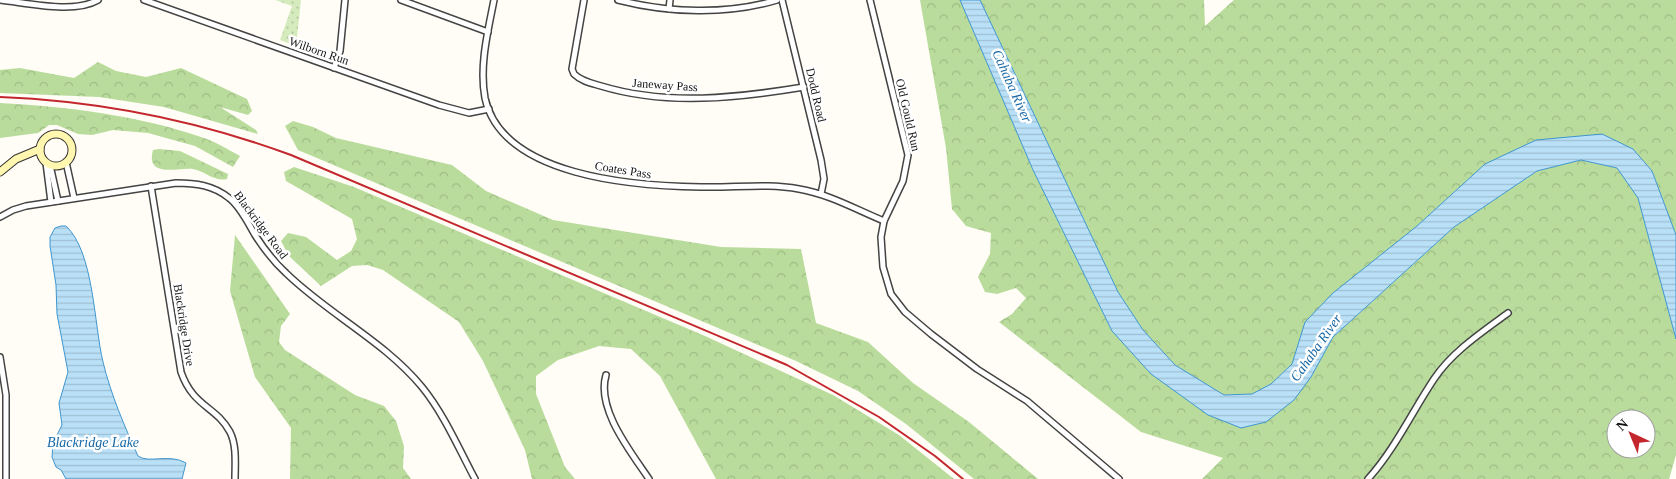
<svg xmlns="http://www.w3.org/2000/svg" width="1676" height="479" viewBox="0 0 1676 479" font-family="'Times New Roman',serif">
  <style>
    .forest { fill: url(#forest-crowns); fill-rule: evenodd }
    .park { fill: url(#park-dots) }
    .water { fill: url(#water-rules); stroke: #3f96cf }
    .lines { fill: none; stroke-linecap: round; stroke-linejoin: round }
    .street-casing { stroke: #444; stroke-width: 8 }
    .secondary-casing { stroke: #333; stroke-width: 9 }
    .street { stroke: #fff; stroke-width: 5 }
    .secondary { stroke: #fff6b0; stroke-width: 7 }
    .rail { stroke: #c4262e; stroke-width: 2 }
    .labels { text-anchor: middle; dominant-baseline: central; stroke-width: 5; stroke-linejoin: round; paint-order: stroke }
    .street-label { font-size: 12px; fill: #111; stroke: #fff }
    .water-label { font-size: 14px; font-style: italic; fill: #1768a6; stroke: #fff }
  </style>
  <defs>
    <pattern id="forest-crowns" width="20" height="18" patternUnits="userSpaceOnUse" patternTransform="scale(1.25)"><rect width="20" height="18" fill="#b9dc9c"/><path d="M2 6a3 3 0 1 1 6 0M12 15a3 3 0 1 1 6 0" fill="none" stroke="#9ebc85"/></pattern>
    <pattern id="park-dots" width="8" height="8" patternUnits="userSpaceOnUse" patternTransform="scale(1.25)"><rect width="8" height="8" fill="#d5ebbd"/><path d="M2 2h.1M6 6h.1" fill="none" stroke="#b6c8a1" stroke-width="1.8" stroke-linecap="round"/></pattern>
    <pattern id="water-rules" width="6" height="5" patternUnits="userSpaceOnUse" patternTransform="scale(1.25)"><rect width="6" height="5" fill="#b9e0f7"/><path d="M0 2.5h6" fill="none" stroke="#9ebfd3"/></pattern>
  </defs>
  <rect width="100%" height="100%" fill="#fffdf5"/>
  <!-- forest -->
  <g class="forest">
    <path d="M 920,0 L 960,0 L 1033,170 L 1112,331 L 1208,415 L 1294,400 L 1311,377 L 1333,337 L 1454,227 L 1537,171 L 1581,160 L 1617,168 L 1638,198 L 1676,339 L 1676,455 L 1669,479 L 1202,479 L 1223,458 L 1141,432 L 999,322 L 1012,314 L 1026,298 L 1016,288 L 997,294 L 985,292 L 978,277 L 990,254 L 991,233 L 966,226 L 952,209 L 946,148 ZM 1616,419 L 1646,419 L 1646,449 L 1616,449 Z"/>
    <polygon points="980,0 1204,0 1205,26 1234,0 1676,0 1676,235 1652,171 1633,149 1485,164 1417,226 1306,322 1292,364 1271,384 1252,394 1224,395 1175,365 1143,330 1118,292"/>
    <polygon points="98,62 116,71 146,77 181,68 247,99 252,111 248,115 220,107 256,130 258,134 164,107 99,97 0,93 0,70 20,68 74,78"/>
    <path d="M 0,103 C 64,106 141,116 201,137 C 215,141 227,149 240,156 L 233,167 L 195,146 L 148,133 L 113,130 L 92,135 L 78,134 L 57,125 L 49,125 L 38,133 L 0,138 Z"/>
    <polygon points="293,121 313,127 336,138 452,165 486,191 553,220 721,247 801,249 816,323 868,342 913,383 969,422 1038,479 974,479 906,424 858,391 796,361 298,150 285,126"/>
    <path d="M 159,149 L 180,151 L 228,174 L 227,179 C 214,182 205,171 193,169 C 180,167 145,179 153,150 Z"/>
    <polygon points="294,167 354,187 705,336 833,395 899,435 954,479 716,479 660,376 631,349 599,346 558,360 536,376 536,394 565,467 575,479 532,479 525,450 483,361 459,322 383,270 367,265 352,266 321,286 289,256 281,241 288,233 306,237 337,260 351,251 357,239 352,219 286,181 284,172"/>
    <polygon points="235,235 290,314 281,326 279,342 285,350 355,395 384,406 396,421 404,446 403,468 411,479 290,479 291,428 255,377 230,291"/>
  </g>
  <!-- park -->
  <polygon class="park" points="275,0 301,0 296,46 280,40 292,6"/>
  <!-- water -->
  <g class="water">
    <polygon points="960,0 980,0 1118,292 1143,330 1175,365 1224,395 1252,394 1271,384 1292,364 1305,322 1333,293 1417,226 1485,164 1536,140 1602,134 1633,149 1652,171 1676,235 1676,339 1638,198 1617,168 1581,160 1537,171 1454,227 1333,337 1311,377 1294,400 1266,422 1241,428 1208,415 1151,374 1112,331 1033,170"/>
    <path d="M 61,226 L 66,226 C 94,252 94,325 103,362 C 111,395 124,425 138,456 C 149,464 169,453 186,463 L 182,479 L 66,479 L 61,470 L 56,467 L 52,457 L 53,443 L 62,425 L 59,403 L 68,372 L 57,314 L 56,285 L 50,246 L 50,237 L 55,228 Z"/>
  </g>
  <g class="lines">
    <!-- street casing -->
    <g class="street-casing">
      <g id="street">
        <path d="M 0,0 C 28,3 74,14 98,0"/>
        <polyline points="144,0 439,105 469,113 489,109"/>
        <polyline points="401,0 488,32"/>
        <path d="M 494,0 C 488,31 479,66 485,98 C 502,177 635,186 701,187 C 734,188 767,183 799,189 C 829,194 857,210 884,221"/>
        <path d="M 584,0 L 572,69 L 574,74 C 581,81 591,83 601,86 C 667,106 737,98 804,87"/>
        <path d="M 618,0 C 669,13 727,15 777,0"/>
        <polyline points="782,0 821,160 824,179 821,194"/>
        <polyline points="870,0 908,155 903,181 884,221 881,237 883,267 891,294 905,312 931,334 977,369 1027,401 1119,479"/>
        <polyline points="669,9 670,0"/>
        <polyline points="334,68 340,51 345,0"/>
        <polyline points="66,162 74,198"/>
        <polyline points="46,163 51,202"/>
        <polyline points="50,165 58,201"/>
        <path d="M 151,186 L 181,372 C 193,407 216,406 230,432 C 237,446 235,464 235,479"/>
        <path d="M 0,217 L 13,210 L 26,206 L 176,183 C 195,183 213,185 229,198 C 240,206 248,223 255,235 C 264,249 274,262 286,273 C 328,314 384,341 422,387 C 444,414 459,449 475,479"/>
        <polyline points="0,357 6,395 6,479"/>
        <path d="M 606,375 C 596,409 631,452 649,479"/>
        <path d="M 1368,479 C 1395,449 1412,412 1434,379 C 1452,352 1482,332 1508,313"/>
      </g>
    </g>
    <!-- secondary casing -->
    <g class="secondary-casing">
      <g id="secondary">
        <circle cx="56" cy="150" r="16"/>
        <polyline points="0,172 16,159 40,149"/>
      </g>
    </g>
    <!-- street -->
    <use href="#street" class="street"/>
    <!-- secondary -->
    <use href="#secondary" class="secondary"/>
    <!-- rail -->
    <path class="rail" d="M 0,97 C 101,101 196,120 291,155 L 787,365 L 879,417 L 935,456 L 963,479"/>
  </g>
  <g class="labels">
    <!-- street labels -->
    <g class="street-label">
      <text transform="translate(319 51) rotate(19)">Wilborn Run</text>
      <text transform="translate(665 85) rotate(4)">Janeway Pass</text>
      <text transform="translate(816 95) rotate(77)">Dodd Road</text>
      <text transform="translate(908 115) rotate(77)">Old Gould Run</text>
      <text transform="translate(623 170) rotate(9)">Coates Pass</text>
      <text transform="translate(261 225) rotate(53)">Blackridge Road</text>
      <text transform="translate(184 325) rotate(81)">Blackridge Drive</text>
    </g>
    <!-- water labels -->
    <g class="water-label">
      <text transform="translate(1012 86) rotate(66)">Cahaba River</text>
      <text transform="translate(1316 348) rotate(-55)">Cahaba River</text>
      <text x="93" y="442">Blackridge Lake</text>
    </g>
  </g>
  <!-- north arrow -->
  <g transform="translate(1631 434) rotate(316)"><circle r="24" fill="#ffffff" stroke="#a0a0a0"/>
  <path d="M0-4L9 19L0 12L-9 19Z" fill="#c4262e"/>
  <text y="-8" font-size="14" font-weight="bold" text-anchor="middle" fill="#111111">N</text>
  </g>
</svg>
